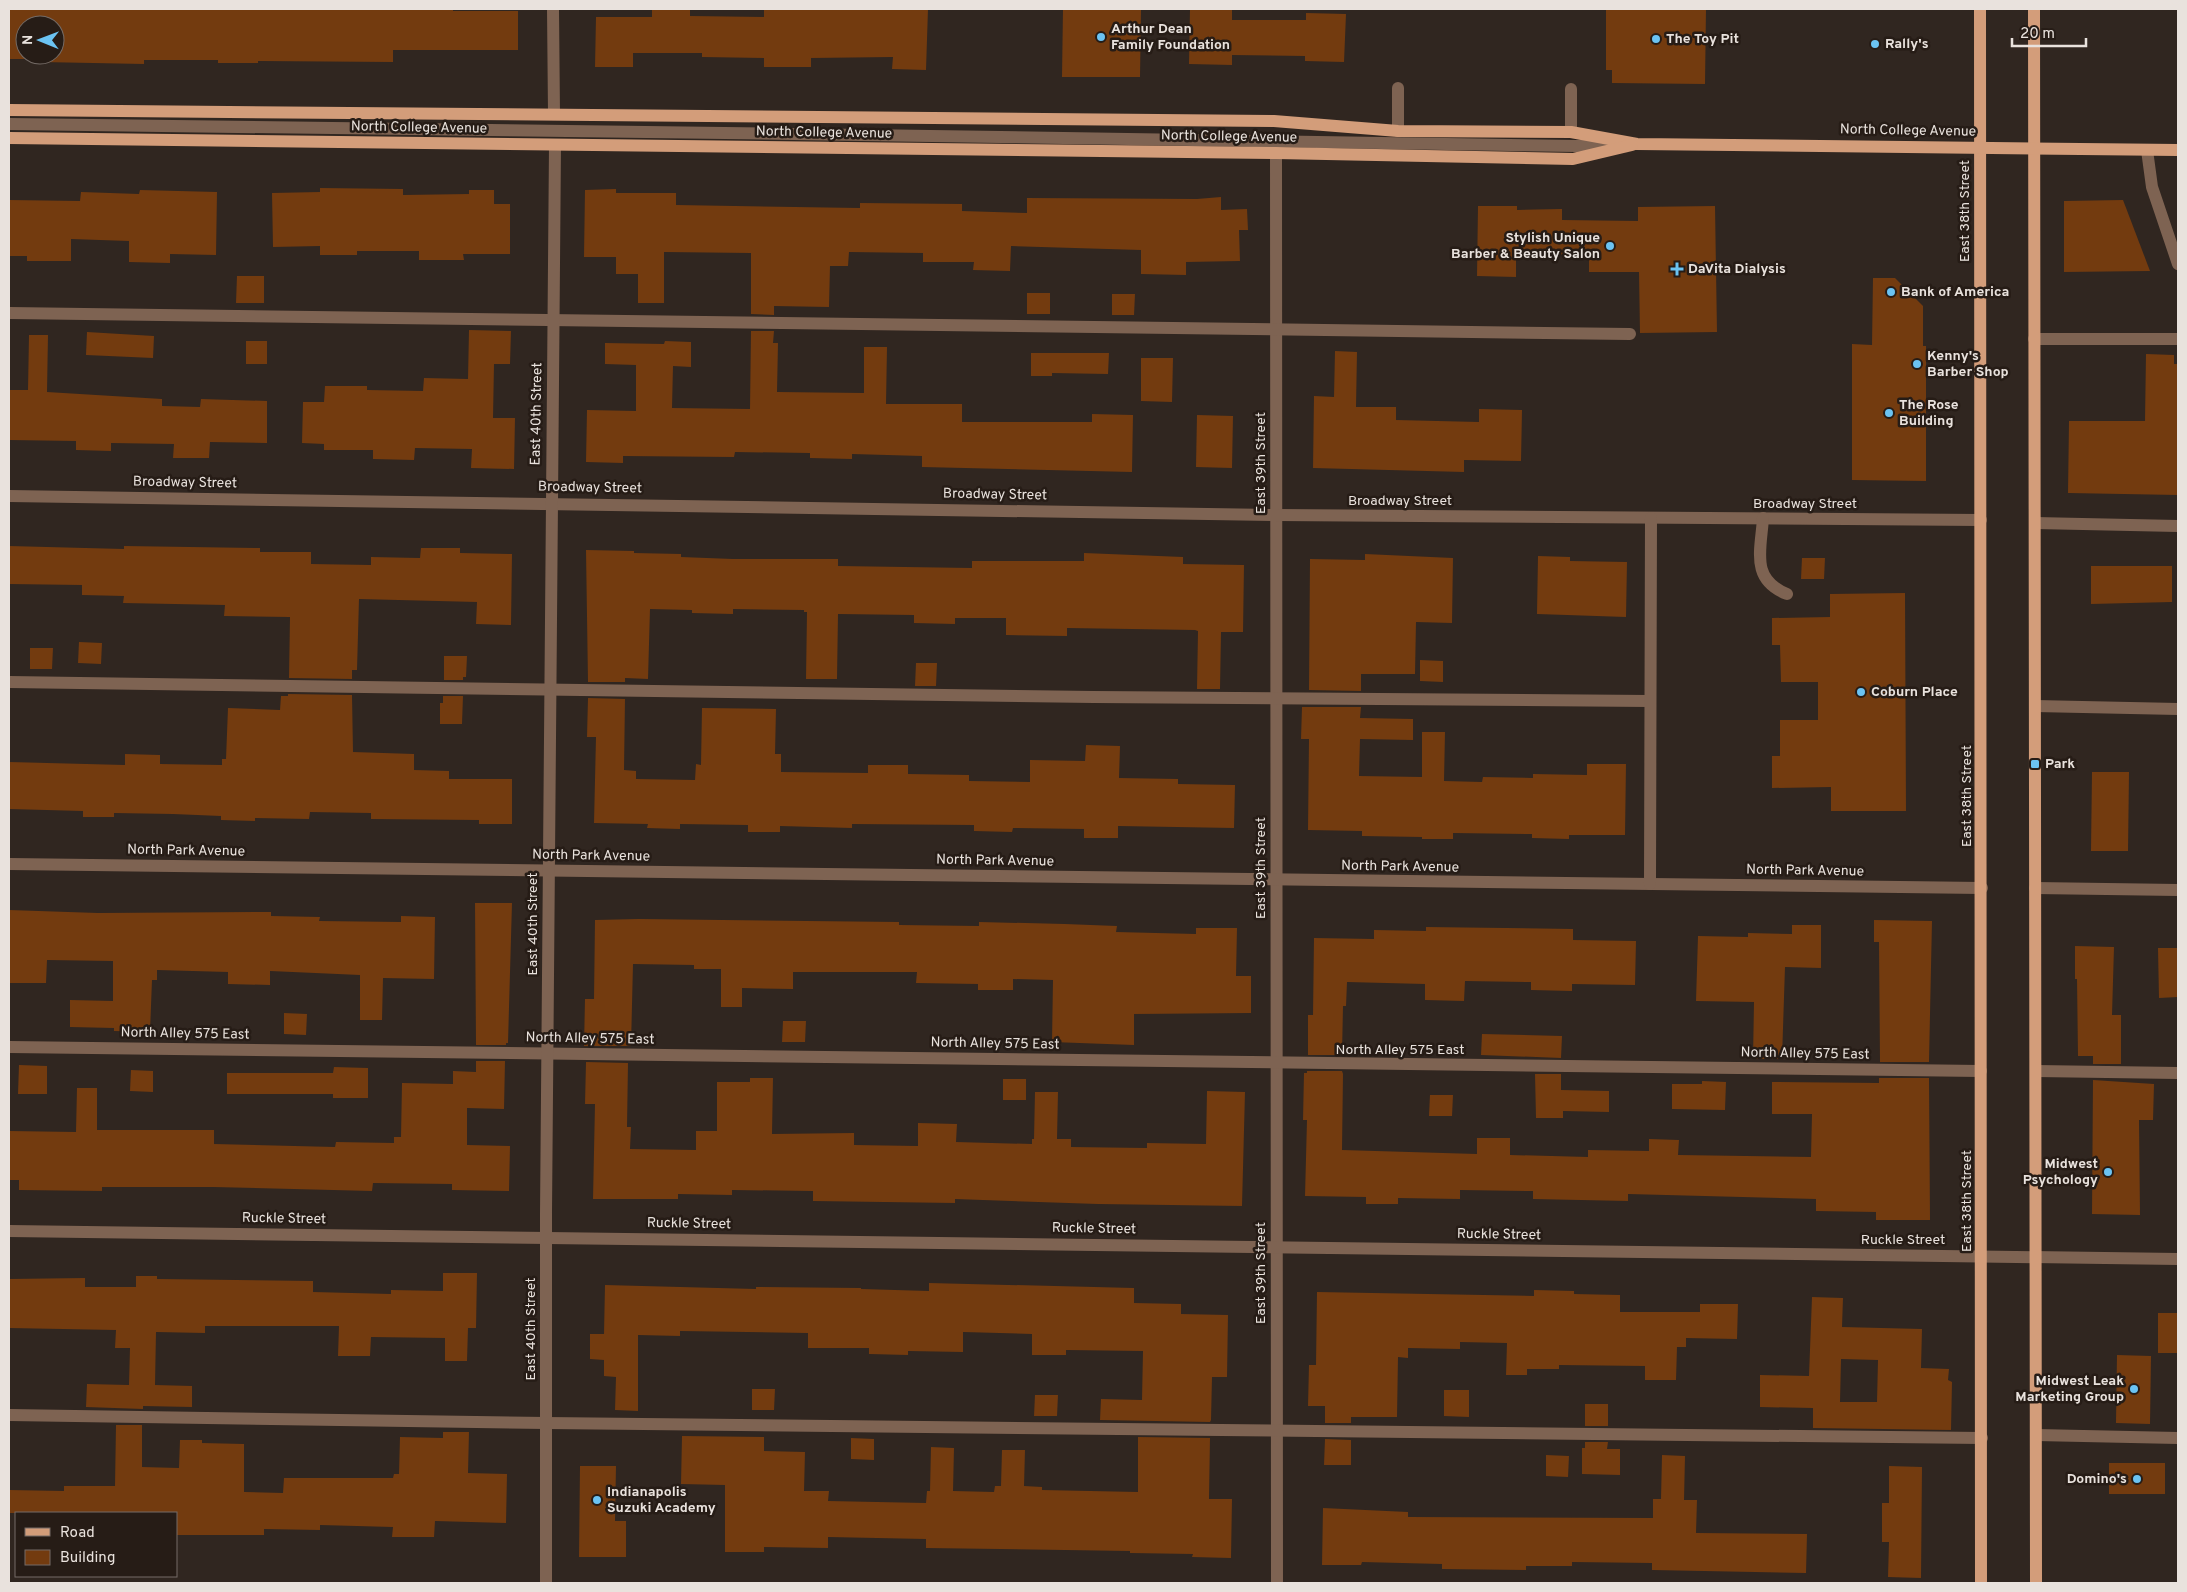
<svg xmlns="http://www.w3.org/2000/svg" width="2187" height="1592" viewBox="0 0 2187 1592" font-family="Overpass,sans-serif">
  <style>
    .building { fill: #733b0f; fill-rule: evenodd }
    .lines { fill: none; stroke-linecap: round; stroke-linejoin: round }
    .minor { stroke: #7e6352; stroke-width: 12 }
    .major { stroke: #d39d7a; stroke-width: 12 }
    .poi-dot { fill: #6bc3f2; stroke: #261c16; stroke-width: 2 }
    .labels { text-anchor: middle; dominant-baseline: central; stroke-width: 5; stroke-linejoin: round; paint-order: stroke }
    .poi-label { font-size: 14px; font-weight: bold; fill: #e9e2dd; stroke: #261c16; text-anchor: start }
    .street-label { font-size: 14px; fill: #e9e2dd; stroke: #261c16 }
  </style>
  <rect width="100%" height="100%" fill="#302620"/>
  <!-- building -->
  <g class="building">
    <path d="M 9,9 L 453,9 L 453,11 L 518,11 L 518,50 L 393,50 L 393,62 L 258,61 L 258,63 L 218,63 L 218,60 L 144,60 L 144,64 L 41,62 L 41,59 L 9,59 ZM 25,25 L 55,25 L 55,55 L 25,55 Z"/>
    <polygon points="652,9 690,9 690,16 764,17 764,9 928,9 926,70 892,69 893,57 811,58 811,67 764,67 764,58 702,57 702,53 633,53 633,67 595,67 596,17 652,17"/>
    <polygon points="1063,9 1141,9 1140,77 1062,77"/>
    <polygon points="1190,9 1232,9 1232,20 1306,20 1306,13 1346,14 1344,62 1305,61 1305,56 1232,55 1232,65 1189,64"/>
    <polygon points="1606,9 1706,9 1705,84 1612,83 1612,70 1606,70"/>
    <polygon points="320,188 403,189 403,195 469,194 469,190 494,190 494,204 510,204 510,254 463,254 464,260 419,260 419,251 357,251 357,255 320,255 320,246 273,247 272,193 320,192"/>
    <polygon points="616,189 616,193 676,193 676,205 860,208 860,203 962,204 962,211 1027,213 1027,198 1197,199 1221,197 1221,210 1247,209 1248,230 1239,230 1240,261 1186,262 1186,275 1141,274 1141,250 1011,246 1010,271 973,270 974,262 923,262 923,253 849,252 848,266 830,266 829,307 774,306 774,315 751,314 751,253 664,252 664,303 638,303 638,274 616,274 616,257 584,257 585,190"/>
    <polygon points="140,190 217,192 216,255 170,254 170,263 129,262 129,241 71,239 71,261 27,261 27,256 9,256 9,200 80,201 81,192 139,194"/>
    <polygon points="2123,200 2150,271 2064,272 2064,201"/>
    <polygon points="1478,206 1517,206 1517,210 1562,209 1562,220 1638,221 1638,207 1715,206 1717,332 1640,333 1639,272 1589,272 1589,254 1516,255 1516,277 1477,276"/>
    <polygon points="237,276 264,276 264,303 236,303"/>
    <polygon points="1873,278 1895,278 1923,306 1923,346 1926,346 1926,481 1852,480 1852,344 1872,345"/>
    <rect x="1027" y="293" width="23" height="21"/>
    <polygon points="1112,294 1135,294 1134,315 1112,315"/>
    <polygon points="469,330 511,331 510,364 494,364 493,418 515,418 514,469 471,468 472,449 415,448 414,460 373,459 373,450 324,450 324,444 302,443 303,402 324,402 325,386 367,386 367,390 423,391 424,378 468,379"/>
    <polygon points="751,331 774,331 773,343 778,343 777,392 864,393 864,347 887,347 886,404 962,404 962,422 1092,422 1092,414 1133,415 1132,472 922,467 922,456 852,454 852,459 810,458 810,453 735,452 734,457 623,456 623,463 586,462 587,410 636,411 636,365 605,364 605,343 664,344 665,341 691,342 691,367 673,366 672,408 750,409"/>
    <polygon points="87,332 154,336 153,358 86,355"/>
    <polygon points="29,335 48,335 47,392 162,399 162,406 200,407 201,399 267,401 267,443 210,442 209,458 173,458 174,444 111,443 111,451 76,450 76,441 9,440 9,390 28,390"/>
    <rect x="246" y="341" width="21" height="23"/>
    <polygon points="1335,351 1357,352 1356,407 1396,407 1396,420 1479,422 1479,409 1522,410 1521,461 1464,460 1464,472 1313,468 1314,396 1334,397"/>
    <polygon points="1031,353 1109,353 1108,374 1052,373 1052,376 1031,376"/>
    <polygon points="2146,354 2174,355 2174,364 2178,364 2178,495 2068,493 2069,421 2145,421"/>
    <polygon points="1141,358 1173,358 1172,402 1141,401"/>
    <polygon points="1197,415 1233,416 1232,468 1196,467"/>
    <polygon points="9,546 124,549 124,546 260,548 260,552 311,552 311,564 371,565 371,557 420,558 421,548 460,548 460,553 512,554 511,625 476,624 477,602 359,599 357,670 352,670 352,679 289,678 290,617 224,616 225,605 123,603 124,596 82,595 82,585 9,584"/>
    <polygon points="586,550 634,551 634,553 681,554 681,557 733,559 838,559 838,566 972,568 972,561 1084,561 1084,553 1183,557 1183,564 1244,565 1243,632 1221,632 1220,689 1197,689 1198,631 1195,630 1067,628 1067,636 1006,635 1006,618 955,618 955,624 914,623 914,615 838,614 837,679 806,679 807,612 804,612 804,610 733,609 733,614 692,613 692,610 650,609 648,679 625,678 625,682 588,682"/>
    <polygon points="1365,554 1453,558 1452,623 1416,622 1415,674 1361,674 1361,691 1309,690 1310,559 1365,560"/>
    <polygon points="1538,556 1570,557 1570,561 1627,562 1626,617 1537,614"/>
    <polygon points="1802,558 1825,558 1824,579 1801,579"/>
    <polygon points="2091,566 2172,566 2172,602 2091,604"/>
    <polygon points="1905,593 1906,811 1831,811 1831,787 1772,788 1772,756 1780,756 1780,720 1818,720 1818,682 1781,682 1780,645 1772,645 1772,618 1830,617 1830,594"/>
    <polygon points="79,642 102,643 101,664 78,663"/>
    <polygon points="30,648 53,648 52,669 30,669"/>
    <polygon points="444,656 467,656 466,677 463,677 463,680 444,680"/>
    <polygon points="1420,660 1443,661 1443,682 1420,681"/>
    <polygon points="916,663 937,663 936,686 915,686"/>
    <polygon points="288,694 352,695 353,752 414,754 414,770 449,771 449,779 512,779 512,824 479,824 479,820 371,819 371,813 310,812 309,819 255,818 255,821 221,820 221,816 173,814 114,813 114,817 83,817 83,811 9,809 9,762 125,765 125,754 160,755 160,764 222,765 222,759 226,759 228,708 280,710 281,696 288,696"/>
    <polygon points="443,696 463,696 462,724 440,724 440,703 443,703"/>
    <polygon points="588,698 625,699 624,770 636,771 636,779 695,780 696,764 701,765 702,708 776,709 775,754 781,754 781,772 868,773 868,765 908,765 908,774 969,775 969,781 1030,782 1030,760 1085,761 1086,745 1120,746 1119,778 1178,779 1178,784 1235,785 1234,828 1118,826 1118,838 1084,838 1084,829 1013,828 1012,832 974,831 974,825 852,824 852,828 780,826 780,832 748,832 748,825 680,824 680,829 647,828 648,824 594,823 596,737 587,737"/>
    <polygon points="1302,707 1361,707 1360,718 1413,719 1413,740 1360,739 1359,776 1422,777 1422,732 1445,732 1444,781 1482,782 1483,777 1533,778 1533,774 1587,775 1587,764 1626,764 1625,835 1569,835 1569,839 1532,838 1532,834 1453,833 1453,839 1422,839 1422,837 1362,836 1362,831 1308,830 1309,739 1301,739"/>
    <polygon points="2092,772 2129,772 2128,851 2091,851"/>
    <polygon points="475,903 512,903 508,1043 506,1043 506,1045 476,1045"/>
    <polygon points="9,910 98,913 271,912 271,916 320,917 319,921 401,922 401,916 435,917 434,979 383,978 382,1020 360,1020 360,975 270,971 270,985 228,984 228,972 157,970 157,980 152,980 150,1032 114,1031 114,1028 70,1027 70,1000 113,1001 113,961 47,960 46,983 9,983"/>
    <polygon points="639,919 899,922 899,925 979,926 979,922 1065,924 1117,926 1116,932 1196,934 1196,928 1237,928 1236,976 1251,976 1251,1013 1134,1014 1134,1045 1052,1042 1053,980 1013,979 1013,990 978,990 978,984 916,983 917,972 793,972 793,989 742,988 742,1007 721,1007 721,969 694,969 694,965 633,964 631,1046 584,1046 585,999 594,999 595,920"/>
    <polygon points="1874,920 1932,921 1929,1062 1880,1062 1879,942 1874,942"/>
    <polygon points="1792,925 1821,925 1821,968 1785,967 1782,1059 1753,1059 1754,1002 1696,1001 1698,936 1748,937 1748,933 1792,934"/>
    <polygon points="1426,927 1573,929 1573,940 1636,941 1635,985 1572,984 1572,991 1531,990 1531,982 1465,981 1464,1001 1425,1000 1425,984 1347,982 1346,1006 1343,1006 1342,1055 1308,1055 1308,1015 1313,1015 1314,938 1374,939 1374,930 1426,931"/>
    <polygon points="2075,946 2114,947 2112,1015 2121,1015 2121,1064 2093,1064 2093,1056 2078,1056 2077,979 2075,979"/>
    <polygon points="2158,948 2178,948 2178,997 2159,998"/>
    <polygon points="284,1013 307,1014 306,1035 284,1034"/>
    <polygon points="783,1021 806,1021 805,1042 782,1042"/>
    <polygon points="1482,1034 1562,1036 1561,1058 1481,1055"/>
    <polygon points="476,1061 505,1061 504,1109 467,1108 467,1145 510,1146 509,1191 452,1190 452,1184 373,1183 372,1191 213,1187 102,1187 102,1191 19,1190 19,1180 9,1180 9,1131 76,1132 77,1088 97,1088 97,1130 214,1130 214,1144 335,1147 336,1142 394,1143 394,1137 401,1137 402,1083 453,1084 453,1071 476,1072"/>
    <polygon points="586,1062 628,1063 627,1127 631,1127 630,1149 696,1150 696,1131 717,1131 717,1082 750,1082 750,1078 773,1078 772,1134 854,1133 854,1145 918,1146 918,1123 957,1124 956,1142 1032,1144 1032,1139 1034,1139 1035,1092 1058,1092 1057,1139 1071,1139 1071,1147 1147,1148 1147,1143 1206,1144 1207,1091 1245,1092 1242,1206 1098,1204 955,1199 955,1203 813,1201 813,1191 732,1190 732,1195 678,1194 678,1199 593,1199 595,1104 585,1104"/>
    <polygon points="19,1065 47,1066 47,1094 18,1094"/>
    <polygon points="334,1067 368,1068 368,1098 333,1098 333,1094 227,1094 227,1073 333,1073"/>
    <polygon points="131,1070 153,1071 153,1092 130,1091"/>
    <polygon points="1307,1071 1342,1071 1343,1074 1342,1150 1477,1154 1477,1138 1510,1138 1510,1155 1588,1157 1588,1150 1649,1151 1649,1139 1679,1140 1678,1155 1811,1157 1812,1114 1772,1114 1772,1082 1879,1083 1879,1078 1929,1078 1930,1220 1876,1220 1876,1212 1816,1211 1816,1199 1628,1194 1628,1201 1533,1199 1533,1191 1460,1190 1460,1199 1398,1198 1398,1204 1366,1204 1366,1197 1305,1196 1307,1120 1303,1120 1304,1073 1307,1073"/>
    <polygon points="1535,1074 1561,1074 1561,1090 1609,1091 1609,1112 1563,1111 1563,1118 1536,1118"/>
    <rect x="1003" y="1079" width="23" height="21"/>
    <polygon points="2093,1080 2154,1084 2153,1120 2139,1120 2140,1215 2092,1214"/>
    <polygon points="1702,1081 1726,1082 1725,1110 1672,1109 1672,1084 1702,1084"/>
    <polygon points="1430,1095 1453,1095 1452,1116 1429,1116"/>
    <polygon points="443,1273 477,1273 476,1328 468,1328 467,1361 445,1361 445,1338 371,1337 370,1356 338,1356 339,1326 205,1326 205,1333 156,1332 155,1385 192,1386 192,1407 143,1406 143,1409 86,1407 87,1384 129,1385 130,1348 115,1348 116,1330 9,1328 9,1279 85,1278 85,1287 136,1287 136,1276 157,1276 157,1279 313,1281 313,1292 391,1294 391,1290 443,1291"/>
    <polygon points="929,1283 1134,1288 1134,1303 1181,1304 1181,1314 1228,1315 1227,1377 1212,1377 1211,1420 1210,1422 1100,1420 1101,1399 1142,1400 1143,1351 1066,1350 1066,1355 1032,1355 1032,1334 963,1332 963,1352 908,1351 908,1355 869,1354 869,1348 808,1348 808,1333 680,1331 680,1336 638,1335 638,1411 615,1410 616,1377 604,1376 604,1360 590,1359 590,1334 604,1334 605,1285 756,1289 756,1287 861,1288 861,1289 929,1291"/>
    <polygon points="1534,1290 1574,1291 1574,1294 1620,1295 1620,1312 1700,1312 1700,1304 1738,1304 1737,1339 1686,1338 1686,1347 1677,1347 1676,1380 1645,1380 1645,1366 1559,1365 1559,1369 1527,1369 1527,1375 1506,1375 1507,1343 1460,1342 1460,1349 1408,1348 1408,1358 1398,1357 1397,1417 1351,1417 1351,1423 1325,1423 1325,1406 1308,1406 1309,1365 1316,1365 1317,1292 1534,1296"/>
    <path d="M 1812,1297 L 1843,1298 L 1842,1327 L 1922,1329 L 1921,1368 L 1949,1369 L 1948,1380 L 1952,1382 L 1951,1430 L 1813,1428 L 1813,1408 L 1760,1407 L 1760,1375 L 1809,1376 ZM 1841,1359 L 1878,1360 L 1877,1402 L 1840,1402 Z"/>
    <rect x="2158" y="1313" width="20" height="40"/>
    <polygon points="2117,1355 2151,1356 2150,1424 2116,1423"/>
    <polygon points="752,1389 775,1389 774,1410 752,1410"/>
    <polygon points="1444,1390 1469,1390 1469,1417 1444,1416"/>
    <polygon points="1035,1395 1058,1395 1057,1416 1034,1416"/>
    <rect x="1585" y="1404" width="23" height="22"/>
    <polygon points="116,1425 142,1425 142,1467 179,1468 180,1440 202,1440 202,1443 244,1444 244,1492 283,1493 284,1478 393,1478 394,1474 399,1474 400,1437 443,1438 443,1432 469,1432 468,1473 507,1474 506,1523 435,1521 434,1537 392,1537 393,1527 320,1525 320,1530 264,1529 264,1535 176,1535 176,1513 9,1513 9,1490 64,1491 64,1486 115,1486"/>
    <polygon points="682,1436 764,1437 764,1451 805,1452 804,1491 829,1491 828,1501 926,1503 927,1491 930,1491 931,1447 954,1448 953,1491 994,1492 995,1486 1001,1486 1002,1450 1025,1450 1024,1486 1042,1487 1042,1490 1138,1492 1138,1437 1210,1438 1209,1499 1232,1499 1231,1558 1192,1557 1193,1554 1130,1553 1130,1551 926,1548 926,1539 828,1537 828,1548 764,1547 764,1552 725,1552 725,1485 681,1484"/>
    <polygon points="851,1438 874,1439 874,1460 851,1459"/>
    <polygon points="1325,1439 1351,1440 1351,1465 1324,1465"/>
    <polygon points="1585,1442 1608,1442 1607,1449 1620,1449 1620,1475 1582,1474 1582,1448 1585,1448"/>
    <polygon points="1546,1455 1569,1456 1568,1477 1546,1476"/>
    <polygon points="1662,1455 1685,1456 1684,1500 1697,1500 1696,1533 1807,1534 1806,1573 1652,1570 1652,1563 1572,1562 1572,1566 1526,1566 1526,1570 1442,1569 1442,1564 1362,1562 1361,1565 1322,1565 1323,1508 1408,1512 1408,1517 1653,1518 1653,1499 1661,1499"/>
    <rect x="2109" y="1463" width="56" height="31"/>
    <polygon points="580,1466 616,1466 615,1521 626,1521 626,1557 579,1557"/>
    <polygon points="1889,1466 1922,1467 1921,1578 1888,1577 1889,1542 1882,1542 1882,1503 1889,1503"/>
  </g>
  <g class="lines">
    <!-- minor -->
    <g class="minor">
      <polyline points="553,9 554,114"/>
      <polyline points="1398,88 1398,131"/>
      <polyline points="1571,89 1571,132"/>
      <path d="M 9,124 C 531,129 1054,138 1576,146 L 1621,144"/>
      <polyline points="2147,150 2152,187 2178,264"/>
      <polyline points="1276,153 1277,1583"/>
      <polyline points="9,313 1630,334"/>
      <polyline points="2034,339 2178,339"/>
      <polyline points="9,496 1276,515 1981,520"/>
      <path d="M 1763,518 C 1761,550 1750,579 1787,594"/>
      <polyline points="2035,523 2178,526"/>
      <polyline points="9,682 1094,697 1650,701"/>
      <polyline points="2035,706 2178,709"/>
      <polyline points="9,864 1982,888"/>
      <polyline points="1650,884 1651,518"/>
      <polyline points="2035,888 2178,890"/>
      <polyline points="9,1047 1981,1071"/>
      <polyline points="2036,1071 2178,1073"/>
      <polyline points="9,1231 2178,1259"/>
      <polyline points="9,1415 546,1423 1982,1438"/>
      <polyline points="2036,1435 2178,1438"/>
      <polyline points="546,1583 546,1213 555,145"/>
    </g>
    <!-- major -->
    <g class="major">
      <polyline points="1980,9 1981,1583"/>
      <polyline points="2034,9 2036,1583"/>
      <polyline points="9,110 1274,121 1398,131 1571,132 1637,144 2178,150"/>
      <polyline points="9,138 1276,153 1573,159 1632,145"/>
    </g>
  </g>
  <!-- markers -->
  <g class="poi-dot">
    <circle cx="1101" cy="37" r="5"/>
    <circle cx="1656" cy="39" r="5"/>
    <circle cx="1875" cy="44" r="5"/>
    <circle cx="1610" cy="246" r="5"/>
    <path d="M1674.5 261.5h5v5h5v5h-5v5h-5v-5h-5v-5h5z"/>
    <circle cx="1891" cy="292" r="5"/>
    <circle cx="1917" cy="364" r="5"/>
    <circle cx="1889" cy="413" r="5"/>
    <circle cx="1861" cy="692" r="5"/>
    <rect x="2030" y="759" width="10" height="10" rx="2.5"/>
    <circle cx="2108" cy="1172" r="5"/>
    <circle cx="2134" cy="1389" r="5"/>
    <circle cx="2137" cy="1479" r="5"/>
    <circle cx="597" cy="1500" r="5"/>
  </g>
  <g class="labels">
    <!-- poi labels -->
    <g class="poi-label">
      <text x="1111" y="29">Arthur Dean<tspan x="1111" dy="16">Family Foundation</tspan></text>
      <text x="1666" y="39">The Toy Pit</text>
      <text x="1885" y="44">Rally's</text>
      <text x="1600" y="238" text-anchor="end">Stylish Unique<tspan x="1600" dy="16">Barber &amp; Beauty Salon</tspan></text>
      <text x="1688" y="269">DaVita Dialysis</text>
      <text x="1901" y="292">Bank of America</text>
      <text x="1927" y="356">Kenny's<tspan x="1927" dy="16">Barber Shop</tspan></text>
      <text x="1899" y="405">The Rose<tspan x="1899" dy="16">Building</tspan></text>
      <text x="1871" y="692">Coburn Place</text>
      <text x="2045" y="764">Park</text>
      <text x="2098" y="1164" text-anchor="end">Midwest<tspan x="2098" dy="16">Psychology</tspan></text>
      <text x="2124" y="1381" text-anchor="end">Midwest Leak<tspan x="2124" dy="16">Marketing Group</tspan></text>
      <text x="2127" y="1479" text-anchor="end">Domino's</text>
      <text x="607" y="1492">Indianapolis<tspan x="607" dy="16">Suzuki Academy</tspan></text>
    </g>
    <!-- street labels -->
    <g class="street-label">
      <text transform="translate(419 128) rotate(1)">North College Avenue</text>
      <text transform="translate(1908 131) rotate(1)">North College Avenue</text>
      <text transform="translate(824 133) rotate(1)">North College Avenue</text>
      <text transform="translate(1229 137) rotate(1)">North College Avenue</text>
      <text transform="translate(1965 211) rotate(-90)">East 38th Street</text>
      <text transform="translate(537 414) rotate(-89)">East 40th Street</text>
      <text transform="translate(1261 463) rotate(-90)">East 39th Street</text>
      <text transform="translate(185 483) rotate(1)">Broadway Street</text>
      <text transform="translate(590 488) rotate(1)">Broadway Street</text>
      <text transform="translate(995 495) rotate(1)">Broadway Street</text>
      <text x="1400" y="501">Broadway Street</text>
      <text x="1805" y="504">Broadway Street</text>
      <text transform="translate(1967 796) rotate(-90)">East 38th Street</text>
      <text transform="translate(186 851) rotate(1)">North Park Avenue</text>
      <text transform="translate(591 856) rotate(1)">North Park Avenue</text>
      <text transform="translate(995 861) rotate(1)">North Park Avenue</text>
      <text transform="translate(1400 867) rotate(1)">North Park Avenue</text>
      <text transform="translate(1261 868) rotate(-90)">East 39th Street</text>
      <text transform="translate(1805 871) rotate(1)">North Park Avenue</text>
      <text transform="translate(533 924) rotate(-90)">East 40th Street</text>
      <text transform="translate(185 1034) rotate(1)">North Alley 575 East</text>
      <text transform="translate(590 1039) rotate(1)">North Alley 575 East</text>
      <text transform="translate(995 1044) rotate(1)">North Alley 575 East</text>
      <text x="1400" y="1050">North Alley 575 East</text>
      <text transform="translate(1805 1054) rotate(1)">North Alley 575 East</text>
      <text transform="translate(1967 1201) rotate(-90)">East 38th Street</text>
      <text transform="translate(284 1219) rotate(1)">Ruckle Street</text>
      <text transform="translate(689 1224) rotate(1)">Ruckle Street</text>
      <text transform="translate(1094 1229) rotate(1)">Ruckle Street</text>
      <text transform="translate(1499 1235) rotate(1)">Ruckle Street</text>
      <text x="1903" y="1240">Ruckle Street</text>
      <text transform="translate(1261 1273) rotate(-90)">East 39th Street</text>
      <text transform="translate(531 1329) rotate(-90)">East 40th Street</text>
    </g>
  </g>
  <!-- border -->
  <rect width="2187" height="1592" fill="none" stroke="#e9e2dd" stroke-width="20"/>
  <!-- legend -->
  <rect x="15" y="1512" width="162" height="65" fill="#261c16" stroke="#746b66"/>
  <rect x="25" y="1528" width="25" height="8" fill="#d39d7a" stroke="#746b66"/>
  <text x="60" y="1537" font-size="15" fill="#e9e2dd">Road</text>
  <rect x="25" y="1550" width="25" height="15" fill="#733b0f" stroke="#746b66"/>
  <text x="60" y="1562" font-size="15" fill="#e9e2dd">Building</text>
  <!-- north arrow -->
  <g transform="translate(40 40) rotate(271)"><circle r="24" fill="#261c16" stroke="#746b66"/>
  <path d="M0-4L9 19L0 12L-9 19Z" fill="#6bc3f2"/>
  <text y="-8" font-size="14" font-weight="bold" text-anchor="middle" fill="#e9e2dd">N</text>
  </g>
  <!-- scale -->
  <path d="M2012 38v8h74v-8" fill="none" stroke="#e9e2dd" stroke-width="2.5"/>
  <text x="2020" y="38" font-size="15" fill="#e9e2dd" stroke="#261c16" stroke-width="4" paint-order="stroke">20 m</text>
</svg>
